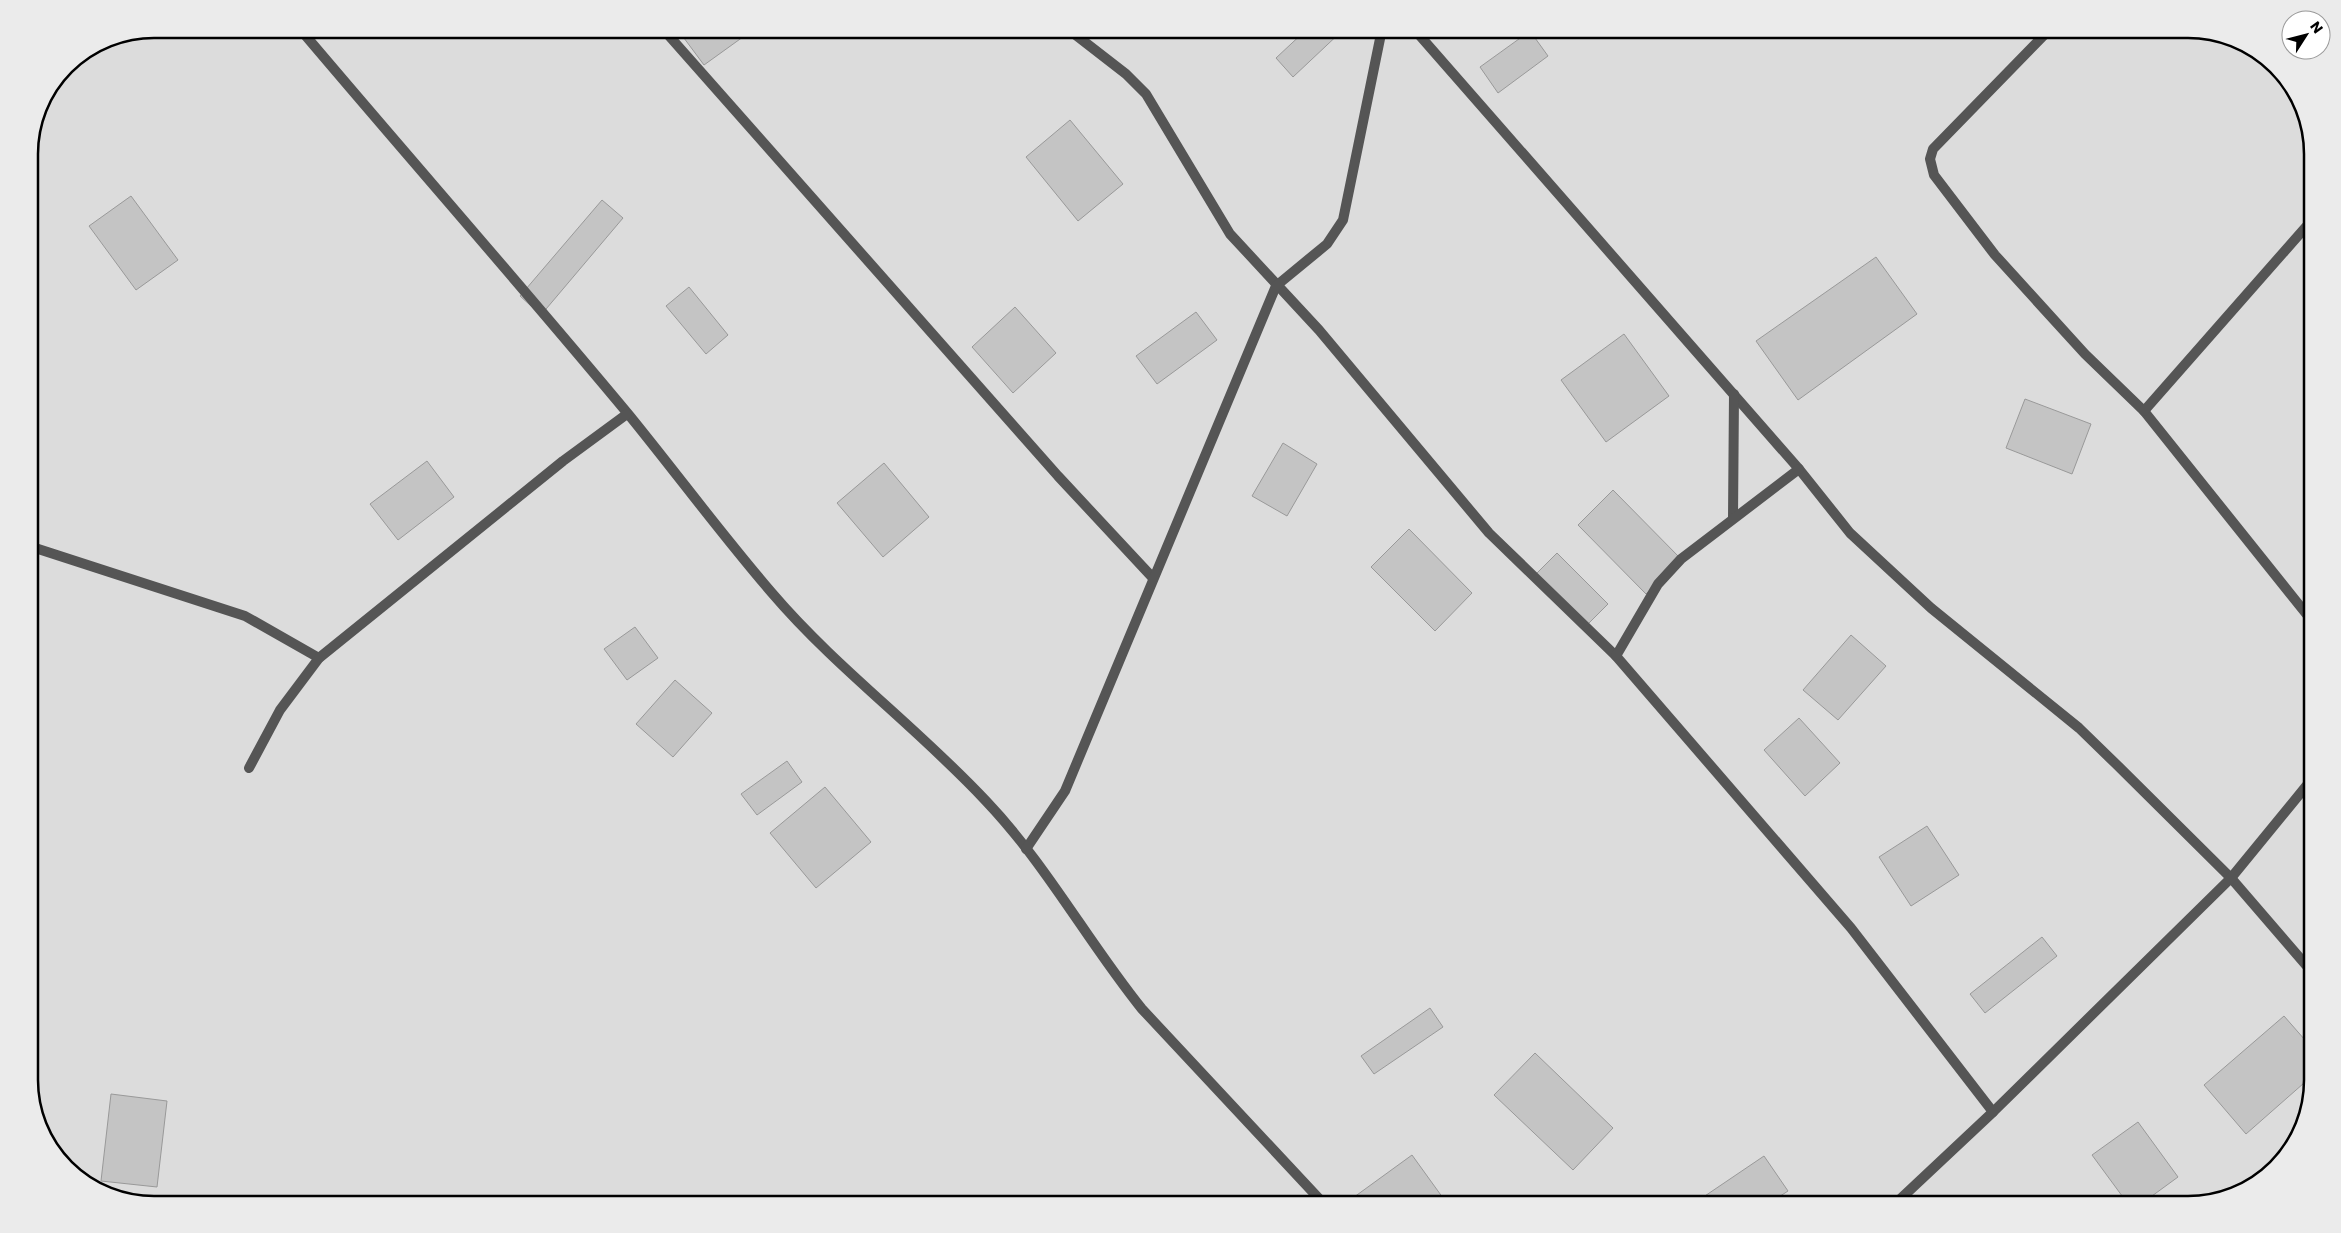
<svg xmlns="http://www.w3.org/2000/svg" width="2341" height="1233" viewBox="0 0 2341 1233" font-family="Poppins,sans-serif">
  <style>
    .green { fill: #dcdcdc }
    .building { fill: #c4c4c4; stroke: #999 }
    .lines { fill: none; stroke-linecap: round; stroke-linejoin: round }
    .minor { stroke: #555; stroke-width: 10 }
    .rim { fill: none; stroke: #000; stroke-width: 2.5 }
  </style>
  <rect width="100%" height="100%" fill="#fff"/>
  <!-- green -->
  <polygon class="green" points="153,29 2188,29 2243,42 2291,84 2312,145 2312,1080 2299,1135 2250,1187 2188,1204 153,1204 98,1191 50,1149 29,1088 29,145 38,105 65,65 106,38"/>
  <!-- building -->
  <g class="building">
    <polygon points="679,29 754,29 704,65 678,30"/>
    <polygon points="1307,29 1344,29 1293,77 1276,58"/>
    <polygon points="1530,31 1548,56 1498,93 1480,67"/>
    <polygon points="1070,120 1123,184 1078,221 1026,157"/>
    <polygon points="131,196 178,260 136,290 89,226"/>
    <polygon points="602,200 623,218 541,315 520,296"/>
    <polygon points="1876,257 1917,314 1798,400 1756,341"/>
    <polygon points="689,287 728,335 706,354 666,306"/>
    <polygon points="1015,307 1056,353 1013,393 972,347"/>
    <polygon points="1196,312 1217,340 1157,384 1136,356"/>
    <polygon points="1624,334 1669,396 1606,442 1561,380"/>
    <polygon points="2025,399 2091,424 2072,474 2006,448"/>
    <polygon points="1283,443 1317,464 1287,516 1252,496"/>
    <polygon points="427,461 454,497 398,540 370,504"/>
    <polygon points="884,463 929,517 883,557 837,503"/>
    <polygon points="1613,490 1681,559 1646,594 1578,525"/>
    <polygon points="1409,529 1472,593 1435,631 1371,567"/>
    <polygon points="1557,553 1608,604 1583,629 1533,577"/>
    <polygon points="635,627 658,658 627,680 604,649"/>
    <polygon points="1851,635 1886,666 1838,720 1803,690"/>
    <polygon points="675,680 712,713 673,757 636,724"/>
    <polygon points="1799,718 1840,763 1805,796 1764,750"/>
    <polygon points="787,761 802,782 757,815 741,794"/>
    <polygon points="825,787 871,842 816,888 770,833"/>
    <polygon points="1927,826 1959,875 1911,906 1879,857"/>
    <polygon points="2042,937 2057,956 1985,1013 1970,994"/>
    <polygon points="1430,1008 1443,1027 1374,1074 1361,1056"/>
    <polygon points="2284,1016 2312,1048 2312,1076 2246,1134 2204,1085"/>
    <polygon points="1535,1053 1613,1128 1573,1170 1494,1095"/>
    <polygon points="111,1094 167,1101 157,1187 101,1181"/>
    <polygon points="2138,1122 2178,1177 2141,1204 2128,1204 2092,1155"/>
    <polygon points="1412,1155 1443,1198 1434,1204 1353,1204 1350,1200"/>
    <polygon points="1764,1156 1788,1191 1768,1204 1693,1204"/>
  </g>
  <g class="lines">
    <!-- minor -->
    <g class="minor">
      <path d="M 300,29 C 409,158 521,285 629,415 C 677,474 722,535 772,593 C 836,668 918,728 986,801 C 1046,864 1088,942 1142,1009 L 1324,1204"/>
      <polyline points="663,29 1058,476 1153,578"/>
      <polyline points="1068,29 1126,74 1146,94 1230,234 1319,330 1489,533 1616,656 1851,928 1993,1112"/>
      <polyline points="1414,29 1799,469 1850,533 1931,608 2079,728 2115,763 2231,878 2312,972"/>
      <polyline points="2050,29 1933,149 1930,159 1934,175 1995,255 2085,354 2144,411 2312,621"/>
      <polyline points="2144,411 2312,220"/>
      <polyline points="1733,518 1734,394"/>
      <polyline points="29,546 245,616 319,658"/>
      <polyline points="1616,656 1658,584 1681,559 1799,469"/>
      <polyline points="249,768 280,710 319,658 563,461 627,414"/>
      <polyline points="1026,849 1065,791 1276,286 1327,244 1343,220 1382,29"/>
      <polyline points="1895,1204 1993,1112 2231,878 2312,779"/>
    </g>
  </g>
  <!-- crop -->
  <path d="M0 0H2341V1233H0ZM154 38H2188A116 116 0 0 1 2304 154V1080A116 116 0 0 1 2188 1196H154A116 116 0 0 1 38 1080V154A116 116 0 0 1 154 38Z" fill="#ebebeb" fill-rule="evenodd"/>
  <path class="rim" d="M154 38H2188A116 116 0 0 1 2304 154V1080A116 116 0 0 1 2188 1196H154A116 116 0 0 1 38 1080V154A116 116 0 0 1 154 38Z"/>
  <!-- north arrow -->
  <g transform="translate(2306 35) rotate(54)"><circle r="24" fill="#ffffff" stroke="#999999"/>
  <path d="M0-4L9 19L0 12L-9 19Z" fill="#000000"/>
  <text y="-8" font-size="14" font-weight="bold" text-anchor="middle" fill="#000000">N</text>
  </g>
</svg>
